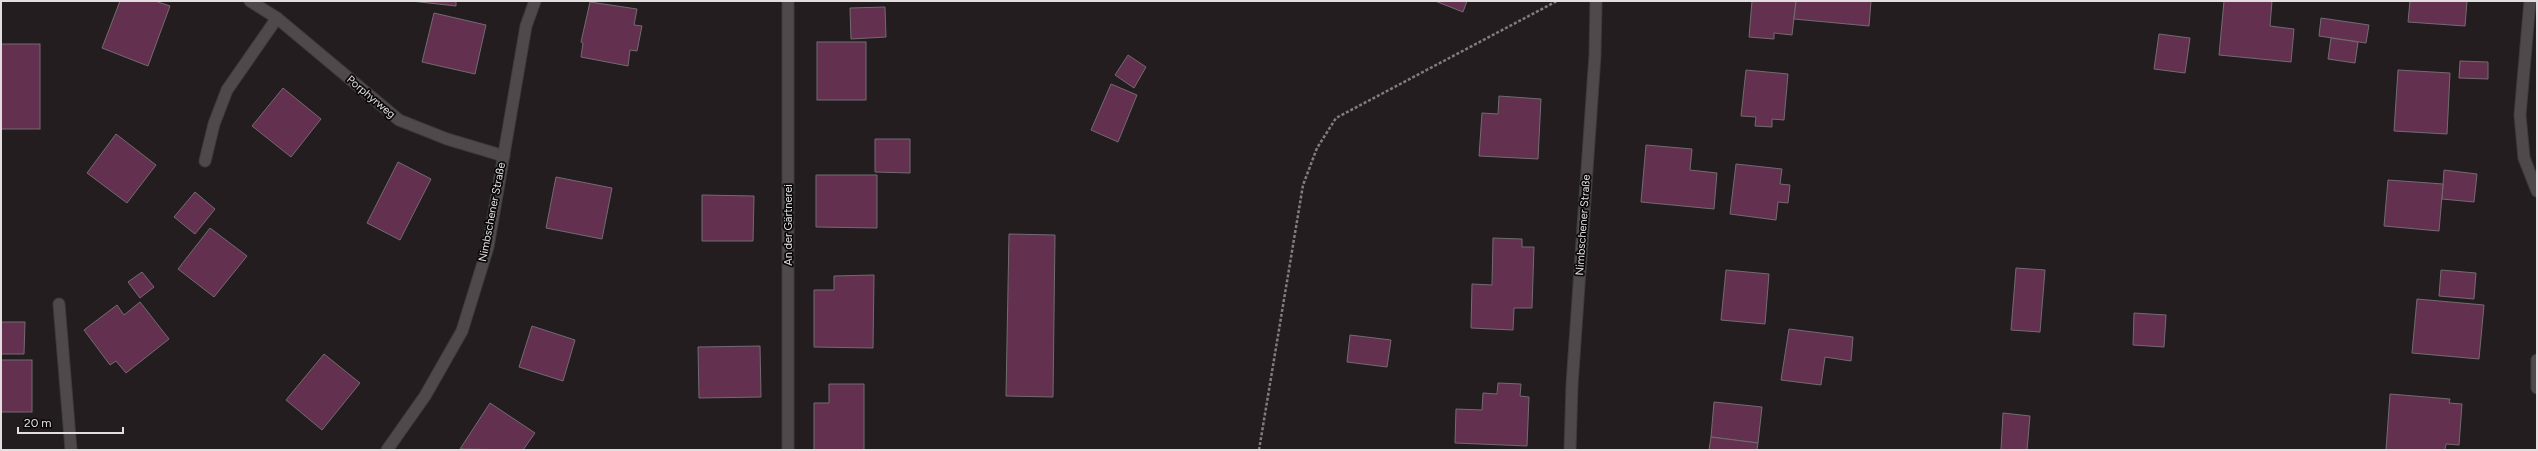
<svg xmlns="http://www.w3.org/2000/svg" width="2538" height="451" viewBox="0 0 2538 451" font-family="Figtree,sans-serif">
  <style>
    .building { fill: #63314f; stroke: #726b6f }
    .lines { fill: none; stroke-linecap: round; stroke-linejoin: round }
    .minor-casing { stroke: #3f3b3d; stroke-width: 13 }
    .path { stroke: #817c7e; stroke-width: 2.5; stroke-dasharray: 3 2; stroke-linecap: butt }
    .minor { stroke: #4f494c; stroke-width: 11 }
    .labels { text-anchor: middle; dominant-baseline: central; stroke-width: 3.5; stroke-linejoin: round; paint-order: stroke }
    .street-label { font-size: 11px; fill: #e2dee0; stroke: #0a0809 }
  </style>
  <rect width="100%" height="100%" fill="#231d20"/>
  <!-- building -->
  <g class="building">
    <polygon points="120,1 155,1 170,6 148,66 102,48"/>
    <polygon points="411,1 456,1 456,6"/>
    <polygon points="1435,1 1467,1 1463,12"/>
    <polygon points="1752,1 1796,1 1792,35 1774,33 1774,39 1749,37"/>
    <polygon points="1796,1 1871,1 1869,26 1794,19"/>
    <polygon points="2224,1 2272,1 2270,26 2294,29 2291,62 2219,55"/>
    <polygon points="2410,1 2467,1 2465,26 2408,22"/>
    <polygon points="590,2 637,9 634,25 642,26 637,51 630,50 628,66 581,57 583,43 581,42"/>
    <polygon points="885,7 886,37 851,39 850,8"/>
    <polygon points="434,13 486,25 475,74 422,62"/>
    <polygon points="2321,18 2369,25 2366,43 2319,36"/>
    <polygon points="2159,34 2190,38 2185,73 2154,69"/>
    <polygon points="2331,38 2358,42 2355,63 2328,59"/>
    <rect x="817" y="42" width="49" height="58"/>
    <rect x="1" y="44" width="39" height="85"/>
    <polygon points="1128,55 1146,67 1134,88 1115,75"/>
    <polygon points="2460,61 2488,62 2488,79 2459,78"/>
    <polygon points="1746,70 1788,74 1784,120 1772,119 1772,127 1755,126 1756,117 1741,116"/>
    <polygon points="2398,70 2450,73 2447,134 2394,131"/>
    <polygon points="1111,84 1137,95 1118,142 1091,130"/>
    <polygon points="283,88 321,119 291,157 252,126"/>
    <polygon points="1499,96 1541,99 1538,159 1479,156 1482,113 1498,114"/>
    <polygon points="116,134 156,165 127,203 87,173"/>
    <polygon points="875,139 910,139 910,173 875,172"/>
    <polygon points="1646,145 1692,149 1690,170 1717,173 1714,209 1641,202"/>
    <polygon points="398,162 431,179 400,240 367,223"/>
    <polygon points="1736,164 1782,169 1780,184 1790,185 1788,203 1778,202 1776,220 1730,214"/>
    <polygon points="2444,170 2477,174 2474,202 2442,199"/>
    <polygon points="816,175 877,175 877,228 816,227"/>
    <polygon points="556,177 612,188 602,239 546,228"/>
    <polygon points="2388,180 2443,184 2439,231 2384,226"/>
    <polygon points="195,192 215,209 195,234 174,217"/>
    <polygon points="702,195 754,196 753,241 702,241"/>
    <polygon points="210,228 247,256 214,297 178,269"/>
    <polygon points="1009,234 1055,235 1053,397 1006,396"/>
    <polygon points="1493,238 1522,239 1522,247 1534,247 1532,308 1514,308 1513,330 1471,328 1472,284 1492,285"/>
    <polygon points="2016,268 2045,270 2040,332 2011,330"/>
    <polygon points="1726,270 1769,274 1765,324 1721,320"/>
    <polygon points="2441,270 2476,273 2474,299 2439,296"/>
    <polygon points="142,272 154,287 140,298 128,282"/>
    <polygon points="874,275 873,348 814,347 814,290 834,290 834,276"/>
    <polygon points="2417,299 2484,305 2479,359 2412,353"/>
    <polygon points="140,302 169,339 126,373 116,361 110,365 84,330 117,305 124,315"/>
    <polygon points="2134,313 2166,315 2164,347 2133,345"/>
    <polygon points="1,322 25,322 24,354 1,354"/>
    <polygon points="532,326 575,340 563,381 519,367"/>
    <polygon points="1789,329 1853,337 1851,361 1825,357 1821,385 1781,380"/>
    <polygon points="1350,335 1391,340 1387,367 1347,362"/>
    <polygon points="760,346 761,397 699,398 698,347"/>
    <polygon points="324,354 360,383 322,430 286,400"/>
    <rect x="1" y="360" width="31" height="52"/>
    <polygon points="1498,383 1521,384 1520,396 1529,397 1527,446 1455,443 1456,409 1482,410 1483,393 1497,394"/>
    <polygon points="829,384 864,384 864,450 814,450 814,403 829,403"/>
    <polygon points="2390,394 2450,399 2449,403 2462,404 2459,445 2446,444 2445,450 2386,450"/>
    <polygon points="1714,402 1762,407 1758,443 1711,437"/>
    <polygon points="490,403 535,433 523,450 460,449"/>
    <polygon points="2003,413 2030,416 2027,450 2001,450"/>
    <polygon points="1711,437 1758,443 1757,450 1709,450"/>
  </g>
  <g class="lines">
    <!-- minor casing -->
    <g class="minor-casing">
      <g id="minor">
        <polyline points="250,1 277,18 399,120 447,139 504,156"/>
        <polyline points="2530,1 2520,115 2524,158 2537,191"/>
        <polyline points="205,161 214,124 227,90 277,18"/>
        <polyline points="59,304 71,450"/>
        <polyline points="2537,360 2537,388"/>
        <polyline points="387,450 425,396 462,331 488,247 526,26 535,1"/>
        <polyline points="788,450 788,1"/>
        <polyline points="1570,450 1572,385 1595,55 1596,1"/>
      </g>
    </g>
    <!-- path -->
    <polyline class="path" points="1259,450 1303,185 1317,148 1336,118 1557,1"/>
    <!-- minor -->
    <use href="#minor" class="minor"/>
  </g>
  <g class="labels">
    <!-- street labels -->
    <g class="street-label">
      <text transform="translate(371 97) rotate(40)">Porphyrweg</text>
      <text transform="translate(492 212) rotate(-79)">Nimbschener Straße</text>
      <text transform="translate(788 225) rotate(-90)">An der Gärtnerei</text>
      <text transform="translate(1583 225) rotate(-86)">Nimbschener Straße</text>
    </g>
  </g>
  <!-- border -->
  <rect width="2538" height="451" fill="none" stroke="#e2dee0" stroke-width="4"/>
  <!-- scale -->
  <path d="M18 427v6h105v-6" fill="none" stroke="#e2dee0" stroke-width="2"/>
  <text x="24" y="427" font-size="12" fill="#e2dee0" stroke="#0a0809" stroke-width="3" paint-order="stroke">20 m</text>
</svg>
